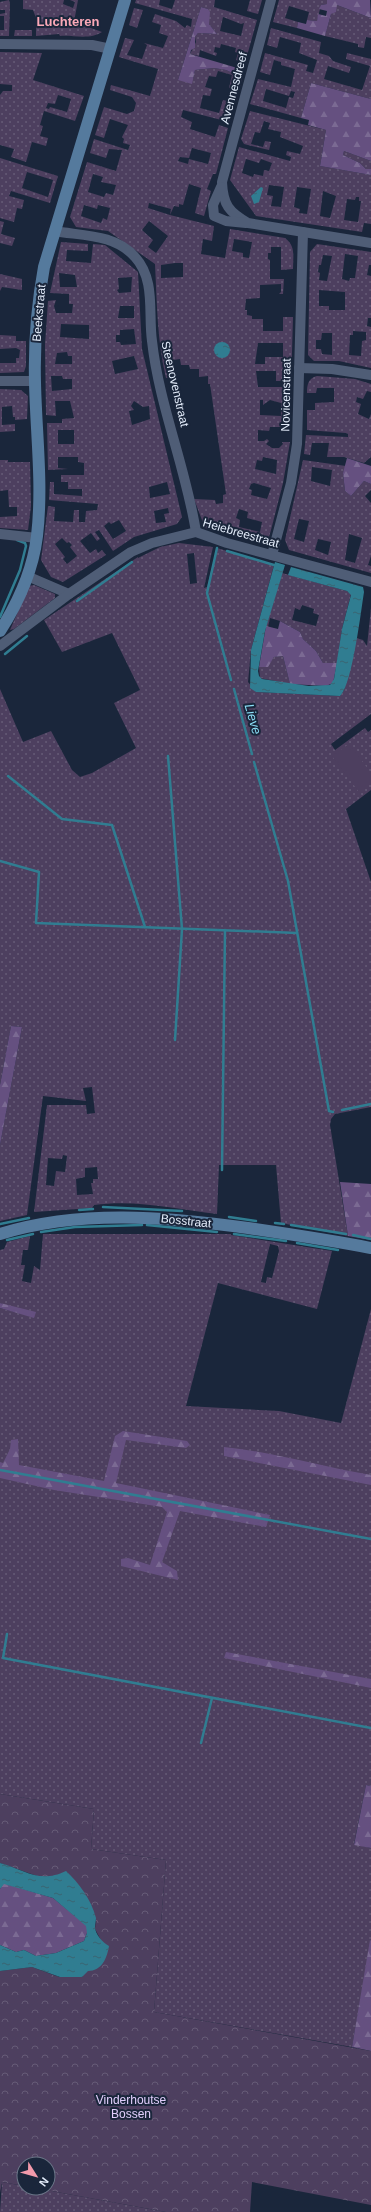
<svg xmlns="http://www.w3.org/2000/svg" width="371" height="2212" viewBox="0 0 371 2212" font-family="Helvetica,sans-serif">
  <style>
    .grass { fill: url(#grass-dots); fill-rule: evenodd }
    .forest { fill: url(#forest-firs) }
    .park { fill: url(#park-crowns) }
    .pitch { fill: #4d3f5f }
    .water { fill: url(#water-ripples) }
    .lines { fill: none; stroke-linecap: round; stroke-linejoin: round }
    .stream { stroke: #307d91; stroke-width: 2.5 }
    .street { stroke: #4f5d76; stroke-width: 10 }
    .secondary { stroke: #557a9d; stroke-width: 12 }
    .labels { text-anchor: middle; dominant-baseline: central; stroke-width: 4; stroke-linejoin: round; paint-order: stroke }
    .street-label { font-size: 12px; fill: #e4edfb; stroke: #1a263b }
    .park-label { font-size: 12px; fill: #e0cdfb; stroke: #1a263b }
    .neighbourhood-label { font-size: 13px; font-weight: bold; fill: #fca9b8; stroke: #1a263b }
    .water-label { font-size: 13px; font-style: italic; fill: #8bdff7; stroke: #1a263b }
  </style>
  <defs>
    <pattern id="grass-dots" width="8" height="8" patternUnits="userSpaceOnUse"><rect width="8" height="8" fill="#4d3f5f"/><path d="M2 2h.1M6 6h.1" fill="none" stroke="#665b77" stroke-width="1.8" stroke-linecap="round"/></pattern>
    <pattern id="forest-firs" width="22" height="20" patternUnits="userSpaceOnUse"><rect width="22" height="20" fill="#655080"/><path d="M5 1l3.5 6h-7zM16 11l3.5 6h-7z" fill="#7b6a93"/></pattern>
    <pattern id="park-crowns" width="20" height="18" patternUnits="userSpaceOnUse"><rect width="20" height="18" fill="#4d3f5f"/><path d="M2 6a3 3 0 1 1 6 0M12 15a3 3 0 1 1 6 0" fill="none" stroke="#665b77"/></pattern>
    <pattern id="water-ripples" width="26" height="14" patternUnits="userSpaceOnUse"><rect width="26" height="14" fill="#307d91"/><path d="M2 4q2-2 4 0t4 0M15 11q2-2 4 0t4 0" fill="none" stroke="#396572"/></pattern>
  </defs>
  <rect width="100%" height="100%" fill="#1a263b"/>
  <!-- grass -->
  <g class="grass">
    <polygon points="9,0 10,4 9,36 0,36 0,30 4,30 4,16 0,16 0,14 5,13 5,10 0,10 0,2"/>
    <path d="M 23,0 L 64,0 L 63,4 L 73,8 L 75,2 L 70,0 L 78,0 L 74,22 L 102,32 C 90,40 74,35 60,36 L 59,34 L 36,36 L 36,18 L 33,10 L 23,9 Z"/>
    <path d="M 136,0 L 160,0 L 159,5 L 172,9 L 175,0 L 215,0 L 214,7 L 257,20 L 245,63 L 236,60 L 238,53 L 235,52 L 236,48 L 221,44 L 220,48 L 215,47 L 214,52 L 217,53 L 216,56 L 200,50 L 199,56 L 190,54 L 196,42 L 195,37 L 198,33 L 217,34 L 209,24 L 208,9 L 201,7 L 178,80 L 193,79 L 195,70 L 214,68 L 226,70 L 241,77 L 243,75 L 239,90 L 229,88 L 232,75 L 218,71 L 216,77 L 209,76 L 205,87 L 212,89 L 210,96 L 203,95 L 200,108 L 219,113 L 223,100 L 235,103 L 229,122 L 183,110 L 181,117 L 192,122 L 190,129 L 215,137 L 219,125 L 228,128 L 216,174 L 213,174 L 207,189 L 211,191 L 204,216 L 195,213 L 201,188 L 189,184 L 183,205 L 179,204 L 179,207 L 174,206 L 170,215 L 214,226 L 212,241 L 203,239 L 201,254 L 225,258 L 230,229 L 285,238 C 296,246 293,257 293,269 L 281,270 L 281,247 L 271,247 L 271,253 L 268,253 L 268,259 L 270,260 L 270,279 L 284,279 L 283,294 L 279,294 L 281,292 L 281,284 L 260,285 L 260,298 L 246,299 L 245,310 L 247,310 L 247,315 L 252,316 L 252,319 L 263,319 L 263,331 L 283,331 L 283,317 L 293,317 L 290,422 L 285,422 L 284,427 L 270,427 L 269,431 L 258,430 L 258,441 L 264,441 L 267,439 L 269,441 L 266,444 L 272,448 L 279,448 L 283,444 L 282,442 L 290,442 L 283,483 L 271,530 L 269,537 L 260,543 L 205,528 L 194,499 L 215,500 L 216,504 L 223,503 L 223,495 L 226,494 L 210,384 L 208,384 L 208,376 L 199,377 L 199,369 L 190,369 L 189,365 L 181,365 L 180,359 L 173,360 L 173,377 L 166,378 C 157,340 157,303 155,264 L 108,231 L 76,227 L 70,217 L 87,162 L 116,171 L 122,150 L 109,149 L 106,158 L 90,153 L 94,139 L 128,150 L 130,145 L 123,143 L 124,139 L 122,137 L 128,125 L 110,119 L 104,138 L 95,135 L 104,107 L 127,114 L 134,111 L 136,103 L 132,97 L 110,90 L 111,85 L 150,96 L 158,69 L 119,57 L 125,38 L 134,40 L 127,55 L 142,59 L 147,45 L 144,43 L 163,48 L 168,36 L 159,33 L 161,25 L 152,22 L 155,14 L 176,21 L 185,28 L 187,25 L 191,27 L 192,19 L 135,3 ZM 223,17 L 241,24 L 244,23 L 241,36 L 220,31 ZM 192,148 L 211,153 L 208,164 L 189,159 L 188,164 L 178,161 L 180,157 L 189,158 ZM 93,174 L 103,177 L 101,182 L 116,185 L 113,195 L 106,193 L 104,197 L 88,192 ZM 149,203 L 171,209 L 170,215 L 148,208 ZM 84,205 L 97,209 L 98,205 L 110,208 L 107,220 L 103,218 L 101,223 L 81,216 ZM 149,221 L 168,236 L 156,253 L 148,247 L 153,240 L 142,230 ZM 234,239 L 252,242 L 249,258 L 243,257 L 243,253 L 232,251 ZM 175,263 L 183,263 L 183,277 L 161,278 L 161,265 ZM 258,343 L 283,343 L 283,357 L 265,357 L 265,364 L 255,364 ZM 256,371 L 276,371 L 276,381 L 282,381 L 282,387 L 258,387 ZM 260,400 L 263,400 L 263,405 L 270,400 L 281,403 L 281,416 L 260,415 ZM 263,457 L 277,460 L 276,474 L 255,469 L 257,460 L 262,461 ZM 254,483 L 271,488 L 267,499 L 251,495 L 252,490 L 249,489 L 251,484 ZM 239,509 L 248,512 L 247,518 L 262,522 L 260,532 L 239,527 L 240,520 L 236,518 Z"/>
    <polygon points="250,0 262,0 258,14 247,11"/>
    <polygon points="279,0 327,0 327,4 321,5 317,21 307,20 309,12 289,6 285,18 298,22 297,28 273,22"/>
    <polygon points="337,5 371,18 371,38 366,37 364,48 358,47 358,44 325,36 331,14"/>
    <polygon points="134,8 143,10 137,28 129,25"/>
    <path d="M 271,28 L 321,42 L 319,53 L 329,56 L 333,61 L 351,67 L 349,73 L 328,66 L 324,79 L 362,90 L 370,66 L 346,59 L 347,53 L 371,59 L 371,99 L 311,83 L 301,118 L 250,104 L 258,79 L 291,87 L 295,69 L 281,65 L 281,62 L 274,60 L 270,75 L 260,72 L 265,53 L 308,65 L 306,71 L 313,73 L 317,60 L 299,53 L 301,43 L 280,37 L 277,48 L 267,45 ZM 266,89 L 289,96 L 291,91 L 295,92 L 293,98 L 289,97 L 286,108 L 263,101 Z"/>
    <polygon points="15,30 32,30 32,36 14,36"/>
    <path d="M 0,52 L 42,53 L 33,80 L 84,96 L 75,121 L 44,111 L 40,125 L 43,126 L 40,136 L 48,138 L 46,146 L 32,142 L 26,162 L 11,157 L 14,149 L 0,145 L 0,95 L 3,91 L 12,91 L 12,85 L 0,84 ZM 58,95 L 71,99 L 67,112 L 50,107 L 49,109 L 46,108 L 48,103 L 55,104 Z"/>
    <path d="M 250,111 L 326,130 L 320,166 L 371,175 L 371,224 L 364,223 L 362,232 L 256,216 L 230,180 L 239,147 L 290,161 L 291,157 L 286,155 L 287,151 L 300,154 L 303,146 L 280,137 L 281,132 L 268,129 L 270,123 L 264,121 L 260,133 L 255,132 L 251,144 L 263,147 L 265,141 L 271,142 L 269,150 L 244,144 L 241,139 ZM 246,159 L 259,163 L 261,159 L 272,163 L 269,171 L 264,170 L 263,176 L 254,174 L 253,177 L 242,173 ZM 269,185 L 284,187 L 281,207 L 271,206 L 273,196 L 267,195 ZM 297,187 L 311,189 L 307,214 L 299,213 L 300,209 L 294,207 ZM 323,191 L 336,196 L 330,218 L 320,216 ZM 356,197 L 359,197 L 359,201 L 361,201 L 358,222 L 344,220 L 347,199 L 355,200 Z"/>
    <polygon points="344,151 371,161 371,169 366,169 360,163 343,155"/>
    <path d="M 0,158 L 58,176 L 50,203 L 11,191 L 9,196 L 24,200 L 22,209 L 17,208 L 14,222 L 0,218 ZM 27,172 L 53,180 L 48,197 L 22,188 Z"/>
    <polygon points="0,221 4,222 1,234 15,238 12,246 0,243"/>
    <path d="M 61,242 L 88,244 L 88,251 L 67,250 L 66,261 L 91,263 L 93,244 L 105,245 L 138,272 L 142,349 L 182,517 L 177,524 L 134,537 L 113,551 L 99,530 L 95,532 L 100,539 L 97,541 L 91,533 L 80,541 L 90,553 L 96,549 L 98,553 L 102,550 L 106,555 L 63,582 L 51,577 L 41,560 L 48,506 L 55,507 L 54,521 L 73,522 L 74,510 L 79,510 L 79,522 L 85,522 L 86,511 L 97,510 L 98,504 L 49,500 L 50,482 L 54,482 L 54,494 L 82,496 L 82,489 L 68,489 L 68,482 L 61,482 L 61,475 L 84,475 L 84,463 L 78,462 L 78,457 L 58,457 L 58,468 L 68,469 L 48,470 L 47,423 L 62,423 L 62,419 L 74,418 L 70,401 L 55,401 L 56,416 L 46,415 L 45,345 L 48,301 L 56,300 L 54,306 L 56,313 L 72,313 L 73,304 L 69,304 L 69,294 L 50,293 ZM 59,273 L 75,275 L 77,287 L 60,287 ZM 132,277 L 131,292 L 119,293 L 117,290 L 119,289 L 118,278 ZM 120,306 L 134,306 L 134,318 L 118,318 ZM 61,324 L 89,325 L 89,339 L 60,337 ZM 134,329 L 136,344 L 121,345 L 120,342 L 116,342 L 116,335 L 120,335 L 120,330 ZM 67,352 L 68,356 L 72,356 L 72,364 L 55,364 L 57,353 ZM 134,356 L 138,369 L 115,374 L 112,361 ZM 51,376 L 62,376 L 63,379 L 72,379 L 72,389 L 52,391 ZM 134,401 L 143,407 L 149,406 L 150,419 L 132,425 L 129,411 L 134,410 L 131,406 ZM 58,430 L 74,430 L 74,444 L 58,444 ZM 167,482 L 170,494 L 150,498 L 149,487 ZM 168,508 L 169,513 L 164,514 L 166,522 L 156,523 L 154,511 ZM 119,520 L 126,531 L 113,539 L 104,526 L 109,522 L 111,524 ZM 62,538 L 67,543 L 69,542 L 72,545 L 70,547 L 77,556 L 67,564 L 63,559 L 65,557 L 55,544 Z"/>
    <path d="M 317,244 L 371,252 L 371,265 L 369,265 L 367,275 L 371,276 L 371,318 L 368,318 L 367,326 L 371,327 L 371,368 L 339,361 L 314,361 L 308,355 L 310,252 ZM 345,254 L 358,256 L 355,278 L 350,278 L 349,281 L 342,279 ZM 323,255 L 332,256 L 327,281 L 319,280 L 320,273 L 318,272 L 319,265 L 321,265 ZM 319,290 L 345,292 L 345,310 L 329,310 L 329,306 L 319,306 ZM 353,331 L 366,332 L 366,340 L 362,341 L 361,356 L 349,355 L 350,335 L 353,335 ZM 322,333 L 332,333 L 332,355 L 322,354 L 321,349 L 316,349 L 316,340 L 321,340 Z"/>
    <polygon points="0,274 22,279 22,290 2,287 0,291"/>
    <polygon points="0,335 16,336 16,341 26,341 26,366 24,372 0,373 0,363 16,363 16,358 19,358 20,350 16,348 0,349"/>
    <path d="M 317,376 L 355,379 L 371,384 L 371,392 L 367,391 L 363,399 L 357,397 L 356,402 L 361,404 L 358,414 L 369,419 L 371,414 L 371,457 L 364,463 L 344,457 L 327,457 L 329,443 L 312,443 L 310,455 L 304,454 L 306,435 L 348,437 L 348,434 L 346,433 L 307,430 L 307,410 L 315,410 L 315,403 L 334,402 L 334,388 L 317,388 L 316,393 L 307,393 C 307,385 308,378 317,376 Z"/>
    <polygon points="0,389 21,390 28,396 27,419 15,420 15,417 13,417 12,406 2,407 2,425 15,424 15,431 0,432"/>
    <polygon points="0,460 8,460 8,462 30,462 31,506 28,530 0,528 0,517 17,516 17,507 9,507 8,490 0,491"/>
    <path d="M 303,460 L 346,466 L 343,473 L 345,491 L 351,496 L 364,481 L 371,484 L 371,490 L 365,496 L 371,503 L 371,556 L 368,565 L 371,566 L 371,573 L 289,550 L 285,540 ZM 312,467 L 332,470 L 330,486 L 311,481 ZM 299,519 L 309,521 L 304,542 L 294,539 ZM 349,534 L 362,538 L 355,563 L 345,560 ZM 318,539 L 331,542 L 328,555 L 315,550 Z"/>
    <path d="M 179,543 L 213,547 L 204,588 L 207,587 L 217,548 L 274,565 L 251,650 L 248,682 L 256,692 L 340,696 L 344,690 L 356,638 L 363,640 L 367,646 L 371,608 L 371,714 L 331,744 L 335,750 L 365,728 L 368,732 L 371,730 L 371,790 L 346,809 L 371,882 L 371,1107 L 335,1114 L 331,1119 L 330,1125 L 348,1236 L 281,1223 L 276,1165 L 219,1165 L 217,1214 C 177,1209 135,1199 94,1205 L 92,1208 L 34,1212 L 47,1105 L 86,1105 L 87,1114 L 95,1113 L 92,1087 L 83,1088 L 86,1101 L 43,1096 L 27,1215 L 0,1221 L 0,1145 L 22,1027 L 11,1026 L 0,1085 L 0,689 L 23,742 L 51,731 L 72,770 L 80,777 L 92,773 L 136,748 L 114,703 L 140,690 L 112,633 L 62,652 L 44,620 L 138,557 L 138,558 L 160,547 ZM 194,553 L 197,583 L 190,584 L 187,554 ZM 63,1155 L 67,1156 L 65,1172 L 56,1171 L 54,1186 L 46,1185 L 48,1158 L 62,1159 ZM 97,1167 L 98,1179 L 93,1179 L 93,1183 L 91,1183 L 93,1194 L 77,1195 L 76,1179 L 85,1177 L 85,1168 Z"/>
    <path d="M 282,573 L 347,591 L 351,594 L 342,629 L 337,663 L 323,663 L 316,651 L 303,639 L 300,632 L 280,621 L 270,618 L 268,627 L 266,626 ZM 302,605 L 314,609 L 313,613 L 319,615 L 316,626 L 292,620 L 295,608 L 300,610 Z"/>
    <polygon points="34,585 55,594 55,598 14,629 10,630 29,586"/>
    <polygon points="283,656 290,684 260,678 259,667 267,667 274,657"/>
    <path d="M 43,1234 L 231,1234 L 231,1235 L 332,1251 L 317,1309 L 218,1283 L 186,1406 L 279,1411 L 341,1423 L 371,1309 L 371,1786 L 366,1785 L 354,1844 L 371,1848 L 371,1941 L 352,2047 L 154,2012 L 166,1860 L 91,1849 L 94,1809 L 0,1794 L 0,1308 L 34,1317 L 0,1303 L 0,1250 L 4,1249 L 7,1242 L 30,1236 L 28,1250 L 23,1250 L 21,1265 L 25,1265 L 22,1281 L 31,1283 L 34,1266 L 40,1270 ZM 270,1244 L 278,1246 L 279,1251 L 272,1278 L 267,1277 L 266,1283 L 261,1282 Z"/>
    <polygon points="2,2182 24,2186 24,2188 35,2188 166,2212 0,2212"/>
  </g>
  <!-- forest -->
  <g class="forest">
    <polygon points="327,0 370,0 371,18 337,5 336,12 331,14 325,36 297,28 298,22 306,24 307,20 317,21 318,14 326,16 327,11 319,9 321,5 327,4"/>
    <polygon points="201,7 208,9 210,12 209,24 217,34 198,33 195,37 195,48 191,50 190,54 244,70 241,77 226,70 214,68 195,70 192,84 178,80"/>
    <polygon points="311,83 371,99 371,161 344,151 343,155 360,163 366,169 371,169 371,175 320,166 326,130 308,125 309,120 301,118"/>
    <polygon points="347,458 371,466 371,484 364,481 351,496 345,491 343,473"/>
    <polygon points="280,621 300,632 303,639 316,651 323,663 337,663 333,683 326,686 290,684 283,656 274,657 268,667 259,667 266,626 278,629"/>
    <polygon points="11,1026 22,1027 0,1145 0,1085"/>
    <polygon points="340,1182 371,1184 371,1240 348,1236"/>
    <polygon points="0,1303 36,1312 34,1318 0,1308"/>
    <polygon points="123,1431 187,1441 190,1445 186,1448 126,1440 116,1483 270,1515 266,1527 180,1511 162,1562 177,1571 178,1580 121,1566 121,1559 128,1558 150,1565 167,1512 162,1507 54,1490 0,1478 0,1462 3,1463 10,1449 11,1440 18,1439 19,1465 104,1481 115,1436"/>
    <path d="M 224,1447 C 274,1452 322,1467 371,1475 L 371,1485 L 224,1456 Z"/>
    <polygon points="226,1652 371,1679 371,1688 224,1658"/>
    <polygon points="366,1785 371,1786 371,1848 354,1845"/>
    <polygon points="3,1883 53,1898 87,1926 87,1933 84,1941 56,1953 36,1956 24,1950 16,1952 0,1945 0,1889"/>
    <polygon points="370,1940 371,1941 371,2051 352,2047"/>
  </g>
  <!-- park -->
  <polygon class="park" points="0,1794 94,1809 91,1849 166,1860 154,2012 371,2051 371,2205 252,2182 250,2212 166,2212 35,2188 48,2188 48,2164 24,2164 24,2186 2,2182 0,2193 0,1971 32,1967 59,1977 82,1977 102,1942 95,1929 96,1919 53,1877 40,1877 0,1863"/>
  <!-- pitch -->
  <polygon class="pitch" points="349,744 371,773 371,783 359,792 332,756"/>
  <!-- water -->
  <g class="water">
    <polygon points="261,187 263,188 259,202 254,204 251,196"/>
    <circle cx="222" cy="350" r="8"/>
    <path d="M 275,562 L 285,565 L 265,631 L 258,671 L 259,676 L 262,679 L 309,686 L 330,685 L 334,679 L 342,629 L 351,595 L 347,591 L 288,575 L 291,567 L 363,587 L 364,592 C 361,611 352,686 340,696 L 256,692 L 250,688 L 251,650 Z"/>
    <path d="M 0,1863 C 26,1870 39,1884 66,1871 C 79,1883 91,1899 96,1918 C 96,1921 95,1924 95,1927 C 95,1934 103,1943 109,1946 C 107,1958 102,1971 88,1971 L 82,1977 L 60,1977 L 32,1967 L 0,1971 L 0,1945 L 16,1952 L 24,1950 L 36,1956 L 56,1953 L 84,1941 L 87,1933 L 86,1926 L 53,1898 L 4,1884 L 0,1889 Z"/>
  </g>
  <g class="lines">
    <!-- stream -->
    <g class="stream">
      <polyline points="217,548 207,593 231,680"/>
      <polyline points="227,551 274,565"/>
      <polyline points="77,601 132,562"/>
      <polyline points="0,617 20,570 26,546 25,543 17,540"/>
      <polyline points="5,654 27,636"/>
      <polyline points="234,689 252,754"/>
      <polyline points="168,756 182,929 175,1040"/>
      <polyline points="254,762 288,881 329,1111 333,1112"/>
      <polyline points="8,776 62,819 112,825 145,927"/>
      <polyline points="0,861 39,872 36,923 297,933"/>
      <polyline points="342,1110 371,1104"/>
      <polyline points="222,1170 225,930"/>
      <polyline points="103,1207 182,1211"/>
      <polyline points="79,1210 93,1209"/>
      <polyline points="229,1217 256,1221"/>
      <polyline points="275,1223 284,1224"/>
      <polyline points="0,1224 29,1218"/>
      <polyline points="147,1225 217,1232"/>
      <polyline points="291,1225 346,1234"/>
      <polyline points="41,1232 75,1227 142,1225"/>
      <polyline points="234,1234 286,1241"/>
      <polyline points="353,1235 371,1239"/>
      <polyline points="7,1240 33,1234"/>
      <polyline points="297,1243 338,1250"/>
      <polyline points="0,1470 371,1539"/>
      <polyline points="7,1634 3,1658 371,1728"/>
      <polyline points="201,1743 212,1698"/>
    </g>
    <!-- street -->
    <g class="street">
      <path d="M 271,0 L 222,182 C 223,205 229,212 248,223 L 371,243"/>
      <polyline points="0,44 92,45 111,49"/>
      <polyline points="221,187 213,205 214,216 226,221 246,223"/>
      <path d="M 54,231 C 83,236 115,234 135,257 C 156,280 148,313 152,341 C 159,405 186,468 196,532"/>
      <polyline points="299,368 332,369 371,375"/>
      <polyline points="0,381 35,381"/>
      <polyline points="0,534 37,538"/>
      <polyline points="272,555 291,483 297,444 303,232"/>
      <polyline points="27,576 69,594"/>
      <polyline points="0,646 69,594 131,552 152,543 196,532 227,543 371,582"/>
    </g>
    <!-- secondary -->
    <g class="secondary">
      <path d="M 0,631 C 18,603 33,569 37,536 C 43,485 36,433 35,382 C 34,343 37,305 44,267 L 125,0"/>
      <path d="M 0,1234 C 81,1209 166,1217 248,1228 C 289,1234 330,1240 371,1248"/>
    </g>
  </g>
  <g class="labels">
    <!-- street labels -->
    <g class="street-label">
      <text transform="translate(234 88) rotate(-75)">Avennesdreef</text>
      <text transform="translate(39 313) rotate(-85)">Beekstraat</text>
      <text transform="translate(175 384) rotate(77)">Steenovenstraat</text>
      <text transform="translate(286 395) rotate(-89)">Novicenstraat</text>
      <text transform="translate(241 533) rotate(16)">Heiebreestraat</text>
      <text transform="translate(186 1221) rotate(6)">Bosstraat</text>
    </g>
    <!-- park labels -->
    <g class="park-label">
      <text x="131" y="2100">Vinderhoutse<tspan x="131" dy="14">Bossen</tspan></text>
    </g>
    <!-- neighbourhood labels -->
    <g class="neighbourhood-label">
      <text x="68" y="21">Luchteren</text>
    </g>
    <!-- water labels -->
    <g class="water-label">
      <text transform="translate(253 719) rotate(74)">Lieve</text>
    </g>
  </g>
  <!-- north arrow -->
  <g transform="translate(36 2176) rotate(127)"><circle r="19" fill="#1a263b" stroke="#6b7688"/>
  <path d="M0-3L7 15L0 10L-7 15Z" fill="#f39aab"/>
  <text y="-6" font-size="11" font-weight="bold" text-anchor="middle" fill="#e4edfb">N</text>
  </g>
</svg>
